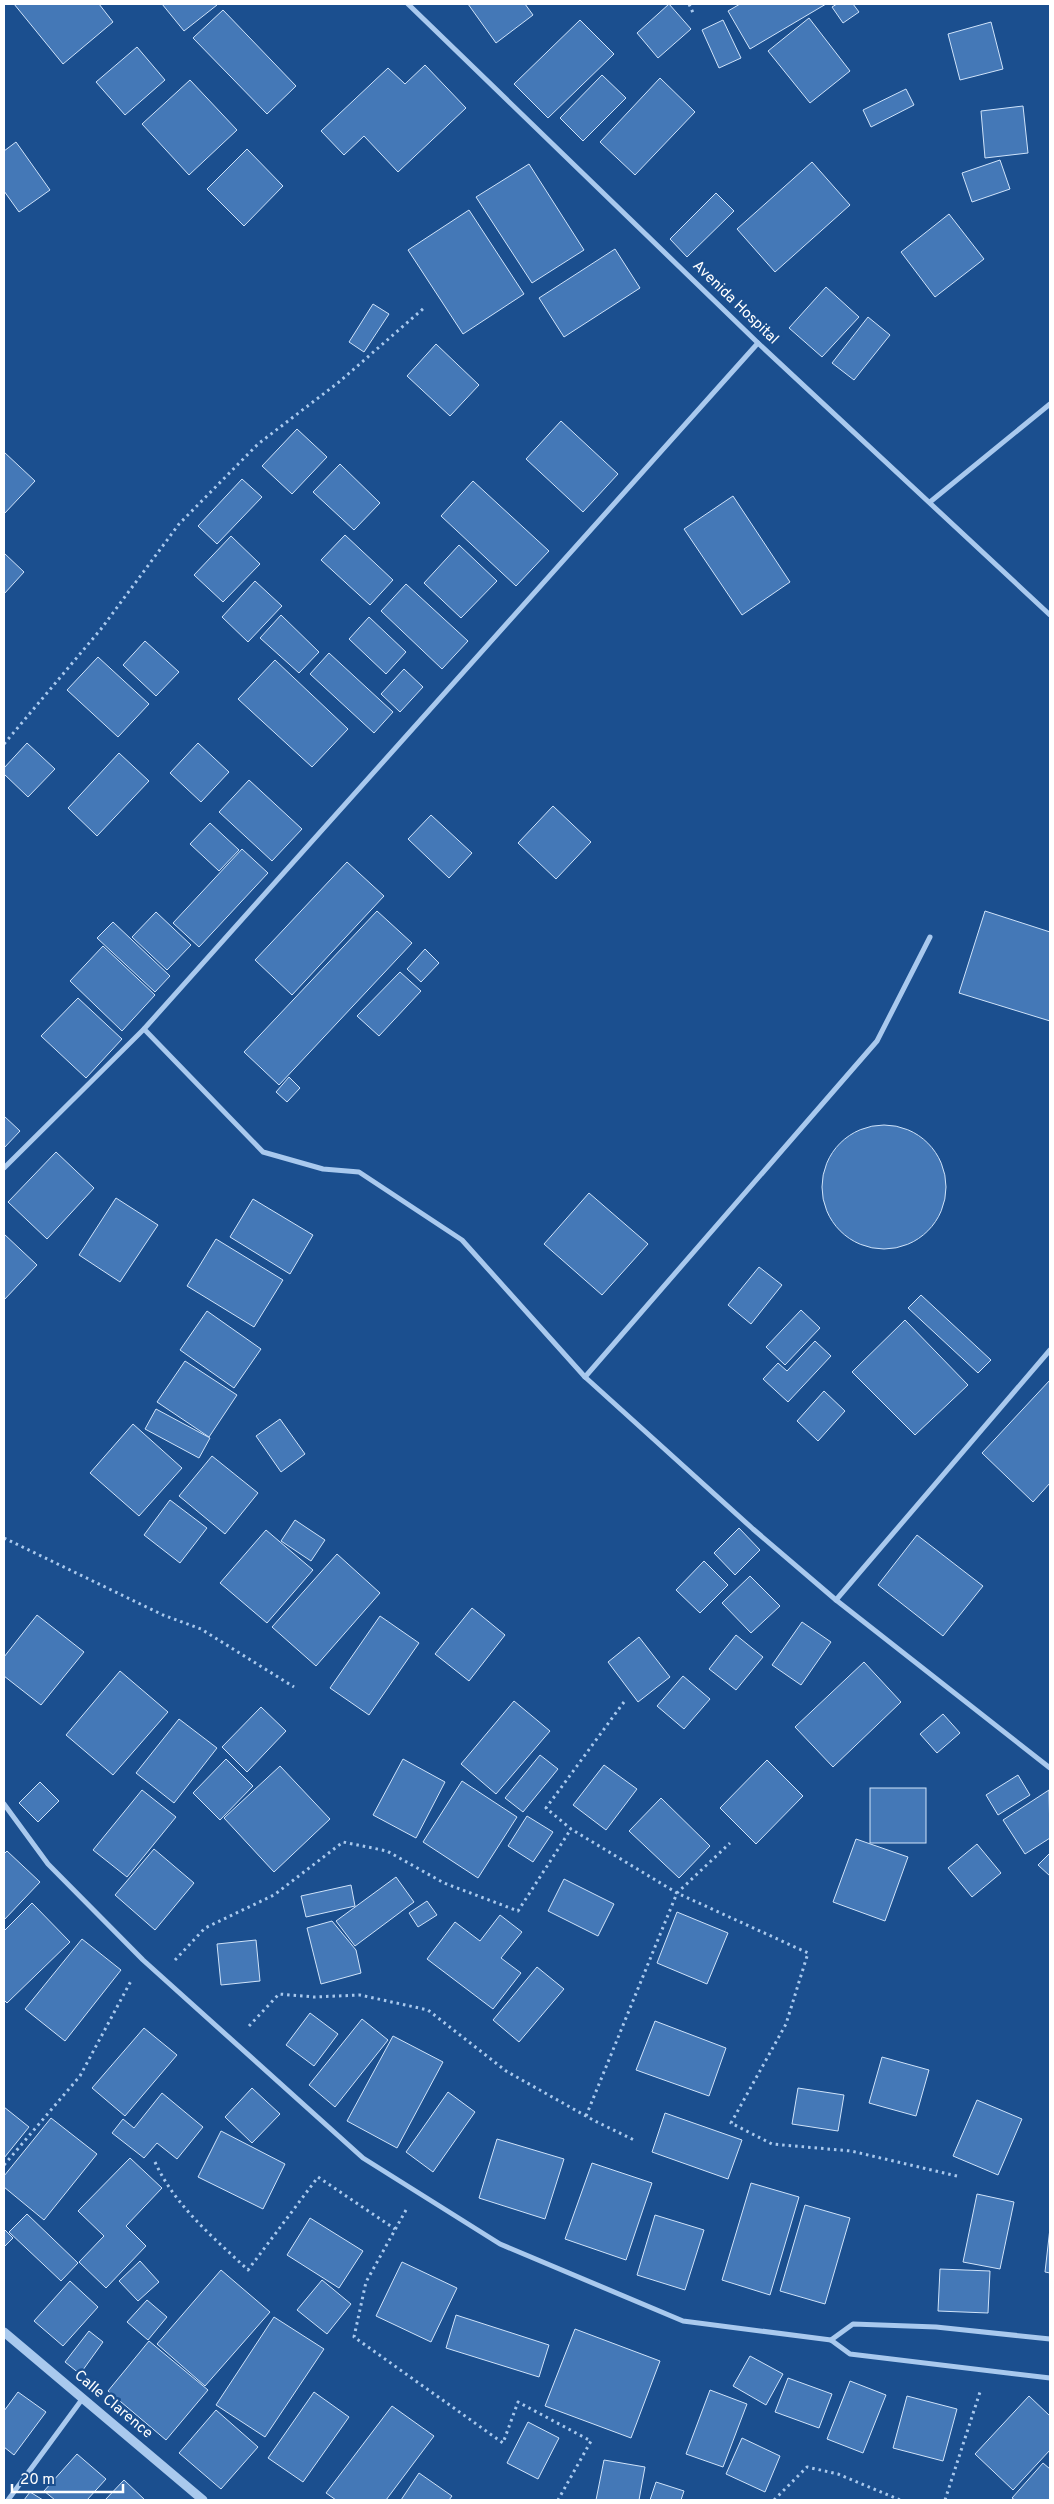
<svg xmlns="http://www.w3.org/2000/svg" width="1054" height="2504" viewBox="0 0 1054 2504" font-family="Overpass,sans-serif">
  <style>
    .building { fill: #4478b7; stroke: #cfe3fa }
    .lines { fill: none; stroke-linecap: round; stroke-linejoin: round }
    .path { stroke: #a9c9ee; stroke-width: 3; stroke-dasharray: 2.5 4; stroke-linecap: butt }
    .minor { stroke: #a9c9ee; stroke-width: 5 }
    .tertiary { stroke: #a9c9ee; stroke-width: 9 }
    .labels { text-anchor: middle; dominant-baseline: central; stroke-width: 5; stroke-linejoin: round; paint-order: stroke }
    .street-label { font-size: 15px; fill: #fff; stroke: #1b4f8f }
  </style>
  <rect width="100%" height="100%" fill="#1b4f8f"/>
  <!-- building -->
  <g class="building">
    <polygon points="14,4 99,4 113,22 63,64"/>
    <polygon points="162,4 217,4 217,5 184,31"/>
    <polygon points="468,4 525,4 533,15 496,43"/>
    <polygon points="669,4 691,29 658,58 637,33"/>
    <polygon points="740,4 826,4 750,49 728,11"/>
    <polygon points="837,4 853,4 859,12 843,23 832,7"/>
    <polygon points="223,10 296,86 267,114 193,38"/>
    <polygon points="809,18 850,71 810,103 768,51"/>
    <polygon points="580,20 614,54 548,118 514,84"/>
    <polygon points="723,20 741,58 719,68 702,30"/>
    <polygon points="991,22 1003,69 960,80 948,34"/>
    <polygon points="137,47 165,80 125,115 96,82"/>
    <polygon points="425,65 466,108 398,172 364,136 344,155 321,131 388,68 405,84"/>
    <polygon points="602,75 626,98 583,141 560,118"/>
    <polygon points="660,78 695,112 635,175 600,142"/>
    <polygon points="190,80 237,130 189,175 142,124"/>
    <polygon points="906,89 914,105 871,127 863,110"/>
    <polygon points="1023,106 1028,153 985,158 981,111"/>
    <polygon points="16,142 50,190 19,212 4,191 4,151"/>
    <polygon points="247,149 283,186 244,226 207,189"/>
    <polygon points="1000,160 1010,189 972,202 962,173"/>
    <polygon points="812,162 850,205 775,272 737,229"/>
    <polygon points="529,164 584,250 532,283 476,197"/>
    <polygon points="716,193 734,211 687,257 670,239"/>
    <polygon points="469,210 524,294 463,334 408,250"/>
    <polygon points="949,214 984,259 935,297 901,252"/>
    <polygon points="615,249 640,288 564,337 539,298"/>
    <polygon points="826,287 859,317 822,357 789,328"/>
    <polygon points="373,304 389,314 364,352 349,342"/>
    <polygon points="868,317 890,335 854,380 832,363"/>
    <polygon points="436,344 479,385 450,416 407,376"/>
    <polygon points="561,421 618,474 583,512 526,459"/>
    <polygon points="297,429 327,457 292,494 262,466"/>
    <polygon points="4,452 35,481 4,514"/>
    <polygon points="340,464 380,503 354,530 313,492"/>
    <polygon points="242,479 262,497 217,544 198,526"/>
    <polygon points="473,481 549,551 516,586 441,516"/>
    <polygon points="733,496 790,582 742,615 684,529"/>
    <polygon points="345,535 393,580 370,605 321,560"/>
    <polygon points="231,536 260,564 223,602 194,575"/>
    <polygon points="459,545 497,581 461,618 424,583"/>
    <polygon points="4,553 24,572 4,594"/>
    <polygon points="255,581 282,606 248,642 222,617"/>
    <polygon points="406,584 468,641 442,669 381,611"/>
    <polygon points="281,615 319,652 299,673 260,638"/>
    <polygon points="369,617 406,652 386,674 349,639"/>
    <polygon points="145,641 179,672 156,696 123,665"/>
    <polygon points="329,653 393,712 374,733 310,674"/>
    <polygon points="98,657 149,704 118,737 67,690"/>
    <polygon points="275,660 348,729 312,767 238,699"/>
    <polygon points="404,669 423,687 400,712 381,694"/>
    <polygon points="27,743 55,769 28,797 4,774 4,768"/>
    <polygon points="198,743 229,772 201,802 170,773"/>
    <polygon points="119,753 149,781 97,836 68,808"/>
    <polygon points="249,780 302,829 272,861 219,812"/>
    <polygon points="553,806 591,842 556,879 518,843"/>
    <polygon points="431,815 472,853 449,878 408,839"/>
    <polygon points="210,823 239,850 219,871 190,844"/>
    <polygon points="242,849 268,873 199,947 173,923"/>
    <polygon points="347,862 384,896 292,995 255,960"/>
    <polygon points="377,911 412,943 279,1085 244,1052"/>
    <polygon points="985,911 1050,932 1050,1021 959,993"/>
    <polygon points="156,912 191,945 167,970 132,937"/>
    <polygon points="113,922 170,976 155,992 97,938"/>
    <polygon points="103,946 155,995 122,1031 70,981"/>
    <polygon points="425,949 439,963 421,982 407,969"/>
    <polygon points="400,972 421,991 379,1036 357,1016"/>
    <polygon points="78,998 122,1039 86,1078 41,1036"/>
    <polygon points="289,1077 300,1088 287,1102 276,1092"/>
    <polygon points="4,1116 20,1131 4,1148"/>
    <circle cx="884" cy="1187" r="62"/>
    <polygon points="56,1152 94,1188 47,1239 8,1202"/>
    <polygon points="589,1193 648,1244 602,1295 544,1244"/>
    <polygon points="116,1198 158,1225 120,1282 79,1255"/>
    <polygon points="253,1199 313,1235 290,1274 230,1237"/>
    <polygon points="4,1234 37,1265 4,1300"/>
    <polygon points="216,1239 283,1280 254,1327 187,1286"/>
    <polygon points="759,1267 782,1285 751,1324 728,1305"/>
    <polygon points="921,1295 991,1360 978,1373 908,1308"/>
    <polygon points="801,1310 820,1328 785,1365 766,1347"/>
    <polygon points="207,1311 261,1349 234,1388 180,1350"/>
    <polygon points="905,1320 968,1385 915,1435 852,1372"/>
    <polygon points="815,1341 831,1356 788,1402 763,1379 778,1363 787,1371"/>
    <polygon points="185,1361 237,1395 209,1437 157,1402"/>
    <polygon points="1050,1380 1050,1483 1033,1502 982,1453"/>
    <polygon points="824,1391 845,1411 818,1441 797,1421"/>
    <polygon points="156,1409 210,1438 199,1458 145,1429"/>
    <polygon points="280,1419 305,1454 281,1472 256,1436"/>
    <polygon points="133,1424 182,1468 139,1516 90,1473"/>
    <polygon points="212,1456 258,1493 225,1534 179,1496"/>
    <polygon points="170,1500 207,1528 180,1563 144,1535"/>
    <polygon points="295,1520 325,1540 311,1561 281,1541"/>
    <polygon points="739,1528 760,1550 735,1575 714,1553"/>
    <polygon points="266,1530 313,1570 267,1623 220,1583"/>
    <polygon points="917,1535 983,1586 943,1636 878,1585"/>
    <polygon points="337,1554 380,1593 316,1666 272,1627"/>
    <polygon points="704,1561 728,1585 700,1613 676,1590"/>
    <polygon points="750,1576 780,1606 751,1633 722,1603"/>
    <polygon points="472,1608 505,1635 469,1681 435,1654"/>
    <polygon points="37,1615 84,1652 41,1705 4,1676 4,1657"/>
    <polygon points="380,1616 419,1643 369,1715 330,1688"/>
    <polygon points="802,1622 831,1642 801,1685 772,1665"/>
    <polygon points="736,1635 763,1657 736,1690 709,1669"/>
    <polygon points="639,1637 670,1677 638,1702 608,1662"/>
    <polygon points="864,1662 901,1702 833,1767 795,1727"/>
    <polygon points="120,1671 168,1712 113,1775 66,1735"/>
    <polygon points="683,1676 710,1699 684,1729 657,1706"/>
    <polygon points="514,1701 550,1731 496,1794 461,1764"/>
    <polygon points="261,1707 286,1731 247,1772 222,1747"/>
    <polygon points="943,1714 960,1733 937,1753 920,1734"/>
    <polygon points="179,1719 217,1748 174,1803 136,1773"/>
    <polygon points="540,1755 558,1769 523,1812 505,1798"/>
    <polygon points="226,1759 253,1786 220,1820 193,1793"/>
    <polygon points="403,1759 445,1782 416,1838 373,1815"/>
    <polygon points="767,1760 803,1796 756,1844 720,1808"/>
    <polygon points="604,1765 637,1789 606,1830 573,1805"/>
    <polygon points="280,1766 330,1819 274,1872 224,1818"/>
    <polygon points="1018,1775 1030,1795 998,1815 986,1795"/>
    <polygon points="462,1781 517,1817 478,1878 423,1842"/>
    <polygon points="40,1782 59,1801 38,1822 19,1803"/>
    <rect x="870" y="1788" width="56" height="55"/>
    <polygon points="142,1790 176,1817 127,1877 93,1850"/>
    <polygon points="1049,1790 1050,1838 1025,1854 1003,1820"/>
    <polygon points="661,1798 710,1846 679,1878 629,1831"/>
    <polygon points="527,1816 553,1832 533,1862 508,1846"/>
    <polygon points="856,1839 908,1857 885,1921 833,1902"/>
    <polygon points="977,1844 1001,1873 972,1897 948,1868"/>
    <polygon points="154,1849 194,1883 155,1930 115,1895"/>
    <polygon points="7,1851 40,1882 4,1920 4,1854"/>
    <polygon points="1050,1853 1050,1876 1038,1865"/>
    <polygon points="396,1877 414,1902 355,1946 336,1921"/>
    <polygon points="564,1879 614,1904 598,1936 548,1911"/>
    <polygon points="351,1885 355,1906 306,1917 301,1896"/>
    <polygon points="427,1901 437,1915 418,1927 409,1913"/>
    <polygon points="32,1903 70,1942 7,2003 4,2000 4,1931"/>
    <polygon points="677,1912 728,1933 707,1984 657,1963"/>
    <polygon points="500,1915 522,1932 501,1958 521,1973 493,2009 427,1959 455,1922 480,1941"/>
    <polygon points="332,1921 356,1950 361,1973 321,1984 307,1928"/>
    <polygon points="82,1939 121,1970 65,2041 25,2009"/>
    <polygon points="256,1940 260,1981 221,1985 217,1944"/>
    <polygon points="537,1967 564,1989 519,2042 493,2020"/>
    <polygon points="310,2013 338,2034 314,2066 286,2045"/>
    <polygon points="362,2019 388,2040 335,2107 309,2085"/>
    <polygon points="655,2021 726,2048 709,2096 636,2070"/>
    <polygon points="144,2028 177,2055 125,2116 92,2088"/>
    <polygon points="393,2036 443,2062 397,2148 347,2121"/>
    <polygon points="882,2057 929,2070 916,2116 869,2103"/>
    <polygon points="252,2088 280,2114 252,2143 225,2117"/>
    <polygon points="798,2088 844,2095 838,2131 792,2124"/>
    <polygon points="448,2092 475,2112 433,2172 406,2152"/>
    <polygon points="162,2093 203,2127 177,2159 157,2143 144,2158 112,2133 123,2119 134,2128"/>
    <polygon points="977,2100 1022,2119 998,2175 953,2156"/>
    <polygon points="4,2107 29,2127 4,2158"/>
    <polygon points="665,2113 742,2140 728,2179 652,2152"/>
    <polygon points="51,2118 97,2154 44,2220 4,2187 4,2176"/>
    <polygon points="221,2131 285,2164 263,2209 198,2177"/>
    <polygon points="497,2139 564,2159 545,2219 479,2198"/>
    <polygon points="130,2158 162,2188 126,2226 146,2246 106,2288 79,2262 104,2236 78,2211"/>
    <polygon points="592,2163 652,2183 626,2260 565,2239"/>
    <polygon points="751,2183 799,2197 770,2295 722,2280"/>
    <polygon points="977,2194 1014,2202 1000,2269 963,2262"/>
    <polygon points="805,2205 850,2218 825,2304 780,2291"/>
    <polygon points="27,2214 78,2263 61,2281 9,2232"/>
    <polygon points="655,2215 704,2230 685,2290 637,2275"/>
    <polygon points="310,2218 363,2251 339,2288 287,2255"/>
    <polygon points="1050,2228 1050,2273 1045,2272"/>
    <polygon points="4,2229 13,2238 4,2247"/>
    <polygon points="140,2261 159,2282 138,2301 119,2281"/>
    <polygon points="402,2262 457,2288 431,2342 376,2316"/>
    <polygon points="940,2269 990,2271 988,2313 938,2311"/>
    <polygon points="221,2270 270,2312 205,2386 157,2344"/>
    <polygon points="322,2280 351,2304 327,2334 297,2310"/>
    <polygon points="70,2281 98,2307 63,2346 34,2321"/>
    <polygon points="147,2300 167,2317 148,2340 127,2322"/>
    <polygon points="456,2315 549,2345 539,2377 446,2348"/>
    <polygon points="274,2317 324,2349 265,2437 216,2405"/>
    <polygon points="575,2329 660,2361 631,2438 545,2406"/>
    <polygon points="89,2331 103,2342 80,2374 65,2362"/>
    <polygon points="149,2341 208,2390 166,2440 108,2391"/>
    <polygon points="750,2356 783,2374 766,2405 733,2386"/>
    <polygon points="788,2378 832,2394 819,2428 775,2412"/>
    <polygon points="850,2381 886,2395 863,2453 827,2439"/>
    <polygon points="710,2390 747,2404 723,2467 686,2454"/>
    <polygon points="18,2392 46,2412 14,2455 4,2447 4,2411"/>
    <polygon points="314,2392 349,2417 303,2482 268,2458"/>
    <polygon points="907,2396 957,2409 943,2461 893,2448"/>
    <polygon points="1029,2396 1050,2416 1050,2450 1013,2490 975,2454"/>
    <polygon points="392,2406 434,2436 386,2500 336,2500 326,2493"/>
    <polygon points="216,2410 258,2447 221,2489 179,2453"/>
    <polygon points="528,2422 559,2438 538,2479 507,2463"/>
    <polygon points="742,2438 780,2456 765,2492 726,2474"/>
    <polygon points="77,2454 106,2479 87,2500 55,2500 44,2491"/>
    <polygon points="604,2460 645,2467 639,2500 596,2500"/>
    <polygon points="1043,2463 1050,2469 1050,2500 1015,2500 1012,2498"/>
    <polygon points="419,2473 452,2496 449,2500 401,2500"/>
    <polygon points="124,2480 145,2500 105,2500"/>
    <polygon points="656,2482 684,2491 681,2500 650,2500"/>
    <polygon points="30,2492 43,2500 24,2500"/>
  </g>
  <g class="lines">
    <!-- path -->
    <g class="path">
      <polyline points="689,4 694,15"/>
      <polyline points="4,744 101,629 179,524 258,444 339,382 424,308"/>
      <polyline points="4,1538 163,1615 201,1629 294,1687"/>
      <polyline points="624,1702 546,1808 571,1829 677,1893 808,1953 786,2024 731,2123 772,2144 851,2151 957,2176"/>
      <polyline points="175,1960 205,1928 274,1895 343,1842 387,1851 444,1883 518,1911 571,1829"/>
      <polyline points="249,2026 279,1994 314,1997 360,1995 428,2010 506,2071 593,2120 636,2141"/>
      <polyline points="586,2116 677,1893 730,1843"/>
      <path d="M 155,2162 C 175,2206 213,2237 248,2270 L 318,2177 L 395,2229"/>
      <polyline points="4,2165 80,2076 132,1979"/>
      <polyline points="406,2210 366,2282 354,2337 503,2443 518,2402 591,2441 558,2500"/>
      <polyline points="774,2500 807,2467 838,2474 900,2500"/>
      <polyline points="945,2500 980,2392"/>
    </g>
    <!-- minor -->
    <g class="minor">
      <polyline points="408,4 758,343 1050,615"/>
      <polyline points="930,502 1050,404"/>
      <polyline points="144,1029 263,1152 323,1169 359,1172 462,1240 585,1377 753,1529 836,1600 1050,1768"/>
      <polyline points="4,1168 144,1029 758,343"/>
      <polyline points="585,1377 877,1041 930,937"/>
      <polyline points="836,1600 1050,1350"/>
      <polyline points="4,1804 48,1864 143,1960 363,2158 500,2244 683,2321 831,2340 850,2354 1050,2378"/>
      <polyline points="831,2340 853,2324 936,2327 1050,2339"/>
      <polyline points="8,2500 83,2398"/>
    </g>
    <!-- tertiary -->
    <polyline class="tertiary" points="4,2332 203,2500"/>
  </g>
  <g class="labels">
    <!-- street labels -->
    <g class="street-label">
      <text transform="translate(735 303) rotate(44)">Avenida Hospital</text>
      <text transform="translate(113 2405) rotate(40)">Calle Clarence</text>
    </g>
  </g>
  <!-- border -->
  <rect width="1054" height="2504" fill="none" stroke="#ffffff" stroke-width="10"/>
  <!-- scale -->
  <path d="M12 2484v8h111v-8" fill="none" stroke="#ffffff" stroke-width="2.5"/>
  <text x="20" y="2484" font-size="15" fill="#ffffff" stroke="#1b4f8f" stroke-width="4" paint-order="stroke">20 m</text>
</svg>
